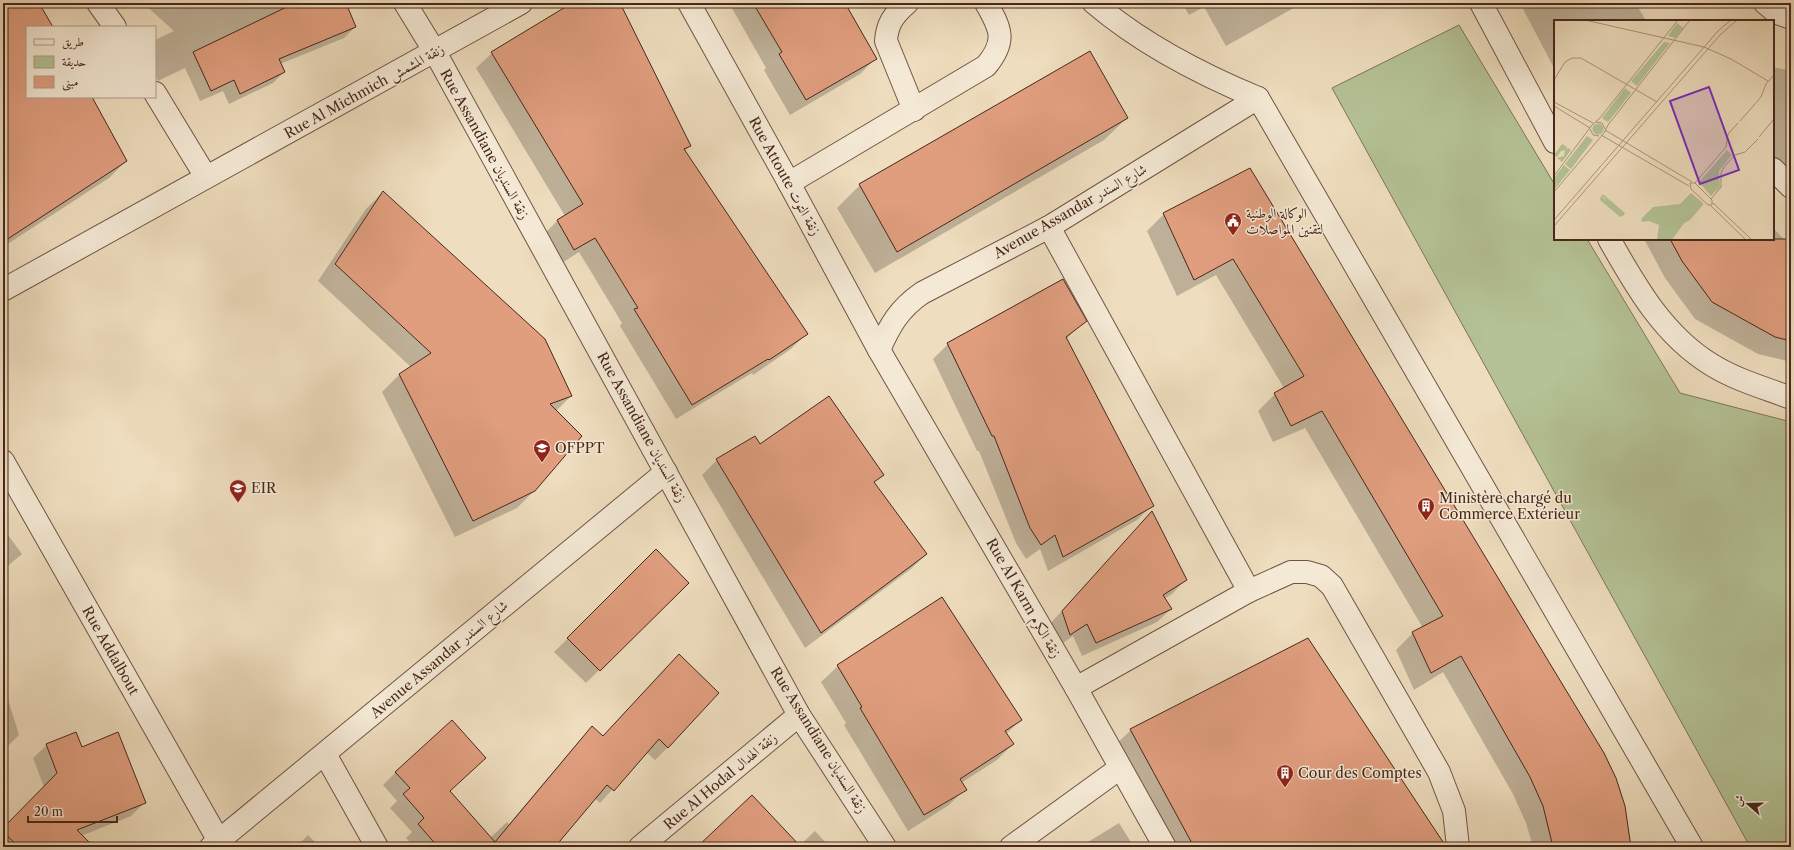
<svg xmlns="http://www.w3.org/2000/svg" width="1794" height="850" viewBox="0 0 1794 850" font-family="'Libre Caslon Text',Amiri,serif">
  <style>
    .green { fill: #b4c295; stroke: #7e7458 }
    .shadow { fill: #0003 }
    .building { fill: #e09e7f; stroke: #48271b }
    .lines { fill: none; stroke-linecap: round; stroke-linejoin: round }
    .minor-casing { stroke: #725444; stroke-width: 24 }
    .tertiary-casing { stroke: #725444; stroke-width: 24 }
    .minor { stroke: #f4e9d5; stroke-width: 22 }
    .tertiary { stroke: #f4e9d5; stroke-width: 22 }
    .labels { text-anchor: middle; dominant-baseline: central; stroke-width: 3; stroke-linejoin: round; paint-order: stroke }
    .street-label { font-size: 14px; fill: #48271b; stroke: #f4e9d5 }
    .poi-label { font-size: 14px; fill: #48271b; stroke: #f4e9d5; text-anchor: start }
    .inset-road { fill: none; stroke: #ac947d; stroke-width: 1 }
    .view { fill: #7b2cbf; fill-opacity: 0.15; stroke: #7b2cbf; stroke-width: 2 }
    .inset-edge { fill: none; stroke: #48271b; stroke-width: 2 }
  </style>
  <rect width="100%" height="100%" fill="#eeddbe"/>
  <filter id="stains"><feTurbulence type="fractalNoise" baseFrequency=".005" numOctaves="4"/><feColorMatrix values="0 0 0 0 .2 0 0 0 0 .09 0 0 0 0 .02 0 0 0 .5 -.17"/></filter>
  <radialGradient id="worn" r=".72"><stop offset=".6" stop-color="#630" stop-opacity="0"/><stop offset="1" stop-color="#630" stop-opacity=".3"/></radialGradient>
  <!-- green -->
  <polygon class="green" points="1459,25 1555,185 1555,239 1587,239 1680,393 1791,422 1791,847 1752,847 1749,845 1332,88"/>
  <!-- shadow -->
  <g class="shadow">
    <polygon points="3,3 38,3 51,27 27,27 27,97 91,97 126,161 109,178 3,247"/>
    <polygon points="143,3 345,3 355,27 344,38 280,64 284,72 273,83 229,104 223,91 200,101 185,68 158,81 155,74 155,40 174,31"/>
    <polygon points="574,3 618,3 690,146 685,151 806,334 791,349 753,375 752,373 676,419 620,326 622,323 579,252 559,265 542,236 557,221 565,216 476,68 492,53"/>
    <polygon points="729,3 844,3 876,58 860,74 790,115 764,70 766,68"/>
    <polygon points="1182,3 1297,3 1292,9 1226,46 1204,7 1189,15"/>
    <polygon points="1520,3 1645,3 1638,7 1646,21 1555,21 1555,70"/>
    <polygon points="1090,52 1127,118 1104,140 875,273 837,208 860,185"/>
    <polygon points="1773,67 1791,71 1791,191 1773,164"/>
    <polygon points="1250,169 1630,847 1533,847 1526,823 1513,794 1443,672 1414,690 1396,650 1413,633 1423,628 1305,428 1273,442 1258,411 1275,394 1284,388 1216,275 1177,296 1147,231 1164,214"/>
    <polygon points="383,192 571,396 556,411 535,490 517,508 455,537 382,392 399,375 411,367 318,281 366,209"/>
    <polygon points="1773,228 1791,246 1791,362 1758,354 1695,319 1665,278 1644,239 1773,239"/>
    <polygon points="1085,321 1066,339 1152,505 1137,520 1048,571 1040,549 1026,559 1016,543 979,451 977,451 933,359 948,344"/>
    <polygon points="717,460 883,474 874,483 926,554 911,569 805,648 702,475"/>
    <polygon points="1139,526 1185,580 1172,594 1164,599 1171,609 1157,622 1082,656 1073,636 1057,647 1049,625"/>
    <polygon points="3,528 22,554 3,570"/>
    <polygon points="656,551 687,583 586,683 554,652"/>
    <polygon points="838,666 1021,720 1006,734 1013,744 997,760 961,783 965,789 949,805 908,831 844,725 846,723 821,682"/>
    <polygon points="666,668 668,747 655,760 646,752 600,803 594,798 554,847 414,847 406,838 412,832 390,808 397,801 383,785 396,772 449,791 490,838 507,822 509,824 579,741 592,728 603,736"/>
    <polygon points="3,683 19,735 9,745 3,747"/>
    <polygon points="1131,730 1445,847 1168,847 1113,747"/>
    <polygon points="47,745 82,748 145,802 131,816 81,836 82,847 3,847 3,829 44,787 33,758"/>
    <polygon points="1119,823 1134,847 1081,847 1083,845"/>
    <polygon points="815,831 830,847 698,847 799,846"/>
    <polygon points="308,835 320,847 296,847"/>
  </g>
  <!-- building -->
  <g class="building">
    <polygon points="3,3 39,3 53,27 27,27 27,97 92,97 127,161 3,242"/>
    <polygon points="295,3 346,3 356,27 279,59 285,72 240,94 234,80 211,91 193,52"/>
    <polygon points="572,3 620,3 691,146 684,149 808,334 769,360 768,359 692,405 634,309 638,308 595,238 574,250 557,220 583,204 491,52"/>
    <polygon points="753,3 845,3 877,59 806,100 779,54 782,52"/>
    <polygon points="1090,51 1128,118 897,252 859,184"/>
    <polygon points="1250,168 1604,753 1616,778 1625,806 1631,847 1553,847 1543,806 1530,777 1461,656 1431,673 1412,632 1443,616 1322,411 1291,426 1274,393 1304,376 1233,259 1194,280 1163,213"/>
    <polygon points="383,191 545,339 572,396 550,404 582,436 535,491 473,521 399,374 431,353 335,264"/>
    <polygon points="1670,239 1791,239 1791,341 1775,337 1712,302 1682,261"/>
    <polygon points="1063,279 1087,321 1066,337 1154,506 1063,557 1055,535 1041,545 1030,528 994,436 992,436 947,343"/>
    <polygon points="829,396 884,475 874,482 927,554 821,633 716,459 755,436 760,444"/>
    <polygon points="1152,511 1187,580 1163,595 1172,609 1096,643 1087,624 1070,635 1062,611"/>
    <polygon points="656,549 689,583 600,671 567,638"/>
    <polygon points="942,597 1022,720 1005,731 1014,744 960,779 967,790 924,815 860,708 862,707 837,665"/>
    <polygon points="1308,638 1445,845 1445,847 1194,847 1130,729"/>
    <polygon points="679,654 719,693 668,748 659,739 614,791 607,785 555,847 438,847 418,824 424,818 403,794 410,788 395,772 452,720 486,758 450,791 495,842 592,726 603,736"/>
    <polygon points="76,732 82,747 118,732 146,803 77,830 94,847 19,847 3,832 3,828 57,773 46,744"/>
    <polygon points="752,795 801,847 697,847"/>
  </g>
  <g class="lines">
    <!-- minor casing -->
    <g class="minor-casing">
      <g id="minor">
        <polyline points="98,3 115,27"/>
        <polyline points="405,3 435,52 799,715 885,847"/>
        <polyline points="689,3 789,183 879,350 1076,688 1165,847"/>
        <path d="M 907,3 C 894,14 887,24 886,41 L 914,110"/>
        <polyline points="1765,3 1777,13 1791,18"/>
        <polyline points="155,93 206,177"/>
        <polyline points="1773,169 1791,187"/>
        <path d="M 789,183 L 986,66 C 1007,41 1001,29 986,3"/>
        <polyline points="1049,227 1249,591"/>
        <polyline points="3,290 521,3"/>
        <path d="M 879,350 C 890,325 899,309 922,293 L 1049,227 L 1258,98"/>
        <path id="s1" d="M 3,461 L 219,841"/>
        <polyline points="1076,688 1249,591 1291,572 1307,572 1321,576 1332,586 1439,772 1454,811 1458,847"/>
        <polyline points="325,754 377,847"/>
        <polyline points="211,847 666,472"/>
        <polyline points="640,847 799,715"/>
        <polyline points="1011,847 1120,768"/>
      </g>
    </g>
    <!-- tertiary casing -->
    <g class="tertiary-casing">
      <g id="tertiary">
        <path d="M 1094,3 C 1142,44 1200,74 1258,98 L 1692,847"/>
        <polyline points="1481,3 1555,142"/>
        <path d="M 1609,239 C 1636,287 1664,336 1712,365 C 1736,380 1765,388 1791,398"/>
      </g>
    </g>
    <!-- minor -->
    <use href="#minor" class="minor"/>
    <!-- tertiary -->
    <use href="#tertiary" class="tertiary"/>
  </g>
  <!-- icons -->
  <defs>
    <g id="civic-pin" transform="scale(0.9)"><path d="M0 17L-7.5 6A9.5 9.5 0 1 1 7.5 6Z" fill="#8f2418" stroke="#f4e9d5"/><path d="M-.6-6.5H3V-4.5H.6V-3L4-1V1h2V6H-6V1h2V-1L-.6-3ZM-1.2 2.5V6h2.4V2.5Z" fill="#fff"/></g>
    <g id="university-pin" transform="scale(0.9)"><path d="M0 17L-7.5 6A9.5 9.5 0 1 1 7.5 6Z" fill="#8f2418" stroke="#f4e9d5"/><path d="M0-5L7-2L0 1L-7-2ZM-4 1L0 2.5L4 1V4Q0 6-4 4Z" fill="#fff"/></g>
    <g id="school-pin" transform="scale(0.9)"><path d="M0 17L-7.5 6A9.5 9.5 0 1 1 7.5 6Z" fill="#8f2418" stroke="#f4e9d5"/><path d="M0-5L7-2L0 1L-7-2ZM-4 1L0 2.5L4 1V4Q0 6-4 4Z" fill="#fff"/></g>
    <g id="building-pin" transform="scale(0.9)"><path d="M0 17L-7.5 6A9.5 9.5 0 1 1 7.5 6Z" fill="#8f2418" stroke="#f4e9d5"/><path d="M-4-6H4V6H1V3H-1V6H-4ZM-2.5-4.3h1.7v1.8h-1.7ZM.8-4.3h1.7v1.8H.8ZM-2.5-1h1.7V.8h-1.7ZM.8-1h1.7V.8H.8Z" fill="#fff"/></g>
  </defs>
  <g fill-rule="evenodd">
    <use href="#civic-pin" x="1233" y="221"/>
    <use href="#university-pin" x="542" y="448"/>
    <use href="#school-pin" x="238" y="488"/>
    <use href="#building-pin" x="1426" y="506"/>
    <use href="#building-pin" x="1285" y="773"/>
  </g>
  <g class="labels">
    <!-- street labels -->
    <g class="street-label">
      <text transform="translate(364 91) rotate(-29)">Rue Al Michmich زنقة المشمش</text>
      <text transform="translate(485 144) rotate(61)">Rue Assandiane زنقة السنديان</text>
      <text transform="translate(785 176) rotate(61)">Rue Attoute زنقة التوت</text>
      <text transform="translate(1070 211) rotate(-30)">Avenue Assandar شارع السندر</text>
      <text transform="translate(642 427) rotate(61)">Rue Assandiane زنقة السنديان</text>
      <text transform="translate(1024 598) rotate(60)">Rue Al Karm زنقة الكرم</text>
      <text stroke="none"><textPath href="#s1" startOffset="218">Rue Addalbout</textPath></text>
      <text transform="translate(439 659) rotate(-40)">Avenue Assandar شارع السندر</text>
      <text transform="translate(819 740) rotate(58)">Rue Assandiane زنقة السنديان</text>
      <text transform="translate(720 781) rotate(-40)">Rue Al Hodal زنقة الهدال</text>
    </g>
    <!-- poi labels -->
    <g class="poi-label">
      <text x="1246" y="213">الوكالة الوطنية<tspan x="1246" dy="16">لتقنين المواصلات</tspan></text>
      <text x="555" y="448">OFPPT</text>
      <text x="251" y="488">EIR</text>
      <text x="1439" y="498">Ministère chargé du<tspan x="1439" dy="16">Commerce Extérieur</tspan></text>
      <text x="1298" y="773">Cour des Comptes</text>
    </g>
  </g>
  <!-- overview -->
  <g transform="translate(1554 20)">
    <rect width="220" height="220" fill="#eeddbe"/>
    <path d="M 123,3 L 129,8 L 121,18 L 114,16 ZM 110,22 L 116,23 L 83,66 L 77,61 ZM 71,68 L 77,73 L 54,102 L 48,98 ZM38.5 109a5.5 5.5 0 1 1 11 0a5.5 5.5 0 1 1-11 0ZM 33,116 L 39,120 L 17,149 L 11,144 ZM 8,124 L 13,127 L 12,130 L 14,128 L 17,130 L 8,142 L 3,138 L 10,136 L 11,130 L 7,131 L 3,137 L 0,135 ZM 173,130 L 178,135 L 165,151 L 166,167 L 157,176 L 145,162 ZM 10,145 L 16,150 L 0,170 L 0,158 ZM 137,173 L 149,183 L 149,185 L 136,200 L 130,203 L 118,220 L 103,220 L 105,205 L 95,201 L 88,202 L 87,199 L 99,187 L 126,184 ZM 47,175 L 50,175 L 71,193 L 69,196 L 65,191 L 69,196 L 66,197 L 46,180 L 47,176 L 51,179 L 49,181 L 52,179 Z" fill="#b4c295"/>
    <path class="inset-road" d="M 31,0 L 150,27 L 177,39 L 214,61M 0,60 L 11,42 L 18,38 L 27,38 L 103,82M 0,82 L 39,103M 0,86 L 36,108M 186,101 L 207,77 L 212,64 L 220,55M 42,102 L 48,103 L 51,109M 36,109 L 39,115 L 45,116M 51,110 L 138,162M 47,115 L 135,166M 205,117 L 220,99M 0,156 L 38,105 L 45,99 L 124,0M 136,163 L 141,163 L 158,180 L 158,185 L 154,185 L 137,169 ZM 141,163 L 172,127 L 174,114 L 184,103M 0,172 L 50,113 L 54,105 L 136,0M 157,179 L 167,167 L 167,153 L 170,147 L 181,135 L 191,132 L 204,119M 159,183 L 198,220M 157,186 L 192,220M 0,200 L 164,11 L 177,0M 0,206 L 166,15 L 183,0"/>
    <path class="view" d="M 155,67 L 185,150 L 146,164 L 116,81 Z"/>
    <rect width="220" height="220" class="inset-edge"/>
  </g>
  <!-- margin -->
  <rect width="1794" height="850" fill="none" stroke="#eeddbe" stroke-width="16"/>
  <rect x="4" y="4" width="1786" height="842" fill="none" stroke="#48271b" stroke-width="2"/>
  <rect x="8" y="8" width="1778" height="834" fill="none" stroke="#48271b"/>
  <!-- legend -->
  <rect x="26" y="26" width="130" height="72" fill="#f4e9d5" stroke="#af9b8b"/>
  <rect x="34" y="39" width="20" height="6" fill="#f4e9d5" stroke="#af9b8b"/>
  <text x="62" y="46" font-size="12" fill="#48271b">طريق</text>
  <rect x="34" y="56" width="20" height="12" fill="#b4c295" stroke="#af9b8b"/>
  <text x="62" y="66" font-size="12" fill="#48271b">حديقة</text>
  <rect x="34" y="76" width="20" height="12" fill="#e09e7f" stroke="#af9b8b"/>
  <text x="62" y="86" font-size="12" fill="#48271b">مبنى</text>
  <!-- north arrow -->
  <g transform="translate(1748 804) rotate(290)" stroke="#f4e9d5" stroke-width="3" paint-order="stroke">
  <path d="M0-3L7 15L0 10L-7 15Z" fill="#48271b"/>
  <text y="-6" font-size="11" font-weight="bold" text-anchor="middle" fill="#48271b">ش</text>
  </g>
  <!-- scale -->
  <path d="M28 816v6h89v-6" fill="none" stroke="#48271b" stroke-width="2"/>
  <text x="34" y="816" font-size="12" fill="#48271b" stroke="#f4e9d5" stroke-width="3" paint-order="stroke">20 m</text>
  <rect width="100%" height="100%" filter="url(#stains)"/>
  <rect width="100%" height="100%" fill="url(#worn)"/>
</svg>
